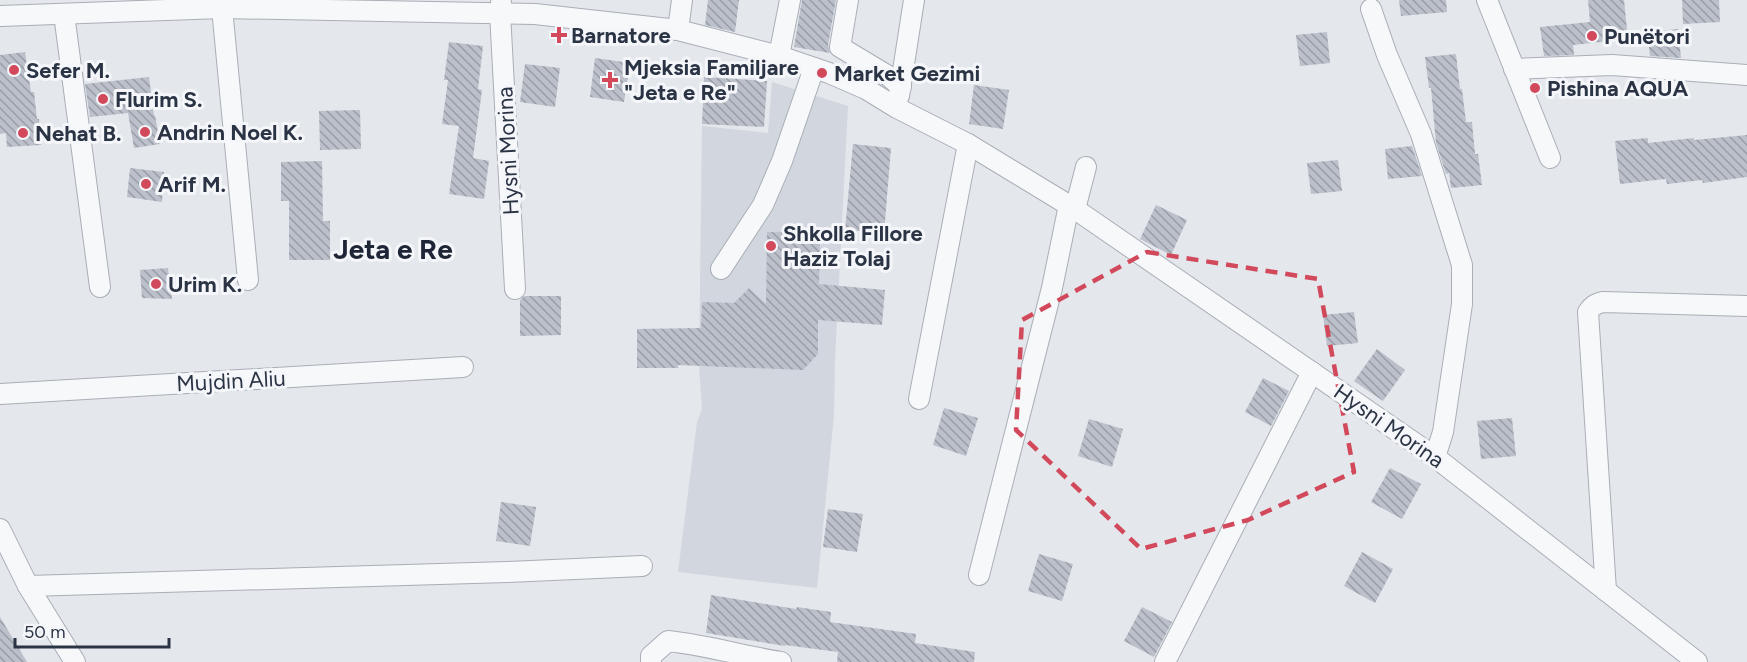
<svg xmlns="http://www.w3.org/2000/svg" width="1747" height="662" viewBox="0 0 1747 662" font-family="Figtree,sans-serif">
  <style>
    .built { fill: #d2d6de }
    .building { fill: url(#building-back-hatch) }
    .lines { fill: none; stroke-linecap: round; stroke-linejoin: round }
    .minor-casing { stroke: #a9aeb7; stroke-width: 22 }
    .minor { stroke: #f7f8fa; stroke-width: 20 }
    .marked { fill: none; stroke: #d1495b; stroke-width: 4.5; stroke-dasharray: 12 8; stroke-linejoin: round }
    .poi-dot { fill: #d1495b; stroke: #f4f6f9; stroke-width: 2 }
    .labels { text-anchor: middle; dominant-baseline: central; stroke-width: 6; stroke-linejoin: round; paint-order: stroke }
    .poi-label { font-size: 22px; font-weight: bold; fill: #2b3445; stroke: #f4f6f9; text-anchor: start }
    .street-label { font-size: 22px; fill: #2b3445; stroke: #f4f6f9 }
    .district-label { font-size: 28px; font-weight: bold; fill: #1d2536; stroke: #f4f6f9 }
  </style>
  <defs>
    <pattern id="building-back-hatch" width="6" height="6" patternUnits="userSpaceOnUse" patternTransform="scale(1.5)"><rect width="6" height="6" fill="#bbc0ca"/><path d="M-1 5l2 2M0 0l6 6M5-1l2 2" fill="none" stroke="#989da6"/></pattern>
  </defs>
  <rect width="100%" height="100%" fill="#e4e7ec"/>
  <!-- built -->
  <polygon class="built" points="772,82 848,106 835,360 834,415 817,588 678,572 697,422 702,409 699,366 702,126 768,133"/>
  <!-- building -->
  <g class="building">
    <polygon points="708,0 739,0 735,32 705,25"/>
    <polygon points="802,0 836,0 828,45 830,53 794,47"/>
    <polygon points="1399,0 1446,0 1447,12 1401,16"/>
    <polygon points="1588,0 1624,0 1628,39 1573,45 1574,55 1544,56 1540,27 1590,22"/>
    <polygon points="1682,0 1719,0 1720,22 1683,24"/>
    <polygon points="1678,29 1681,58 1650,56 1647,32"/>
    <polygon points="1327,32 1330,63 1300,66 1296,35"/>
    <polygon points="449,42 483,46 478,89 482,90 473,158 489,161 484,199 449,194 459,126 442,124 448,80 444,80"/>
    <polygon points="25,52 31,92 34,92 37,119 39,119 41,145 7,147 6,133 0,134 0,55"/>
    <polygon points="1456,54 1460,89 1462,89 1466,122 1472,122 1475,154 1478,154 1482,185 1451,188 1449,173 1446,174 1436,143 1431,88 1429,88 1425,57"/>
    <polygon points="595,58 630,63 624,102 590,97"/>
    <polygon points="525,64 560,68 555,107 520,102"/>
    <polygon points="149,77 154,116 155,115 160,144 134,148 128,113 90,117 85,84"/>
    <polygon points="704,77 767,81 764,127 702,124"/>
    <polygon points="974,85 1009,90 1003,129 969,124"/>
    <polygon points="360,110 361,149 320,150 319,111"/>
    <polygon points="1747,135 1747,177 1703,183 1702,180 1667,184 1666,179 1620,184 1615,141 1648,138 1648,143 1694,138 1694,140"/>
    <polygon points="853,144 891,148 884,233 845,230"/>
    <polygon points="1412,146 1422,176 1388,179 1385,149"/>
    <polygon points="1338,160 1342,191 1311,194 1307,163"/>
    <polygon points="322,161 323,221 330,221 330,260 289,260 289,201 281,201 281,162"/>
    <polygon points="130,168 164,172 162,202 127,197"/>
    <polygon points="1156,205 1187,220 1171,255 1140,239"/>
    <polygon points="767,232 820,233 819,284 885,290 882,325 818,320 818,354 803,370 678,365 678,368 637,368 637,329 701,328 702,302 734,303 749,288 766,304"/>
    <polygon points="168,268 172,299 142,298 140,270"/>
    <polygon points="524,296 561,296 561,335 520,336 520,300"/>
    <polygon points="1354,312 1358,343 1327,346 1323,315"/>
    <polygon points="1377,349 1405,370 1383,401 1354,381"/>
    <polygon points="1263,378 1289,391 1271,426 1245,412"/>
    <polygon points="944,408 978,418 966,456 933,445"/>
    <polygon points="1512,418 1516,456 1481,459 1477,421"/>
    <polygon points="1089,419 1123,429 1112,467 1078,456"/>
    <polygon points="1390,468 1421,484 1402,519 1371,502"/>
    <polygon points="501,502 536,507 530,546 496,541"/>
    <polygon points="828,509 863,514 857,552 823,547"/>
    <polygon points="1362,552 1393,569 1375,603 1344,586"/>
    <polygon points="1039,554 1073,564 1062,601 1028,591"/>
    <polygon points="711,595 796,609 797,607 831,612 830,622 916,634 915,643 975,652 974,662 837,662 838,652 785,645 785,646 706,633"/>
    <polygon points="1142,607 1172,622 1154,657 1124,641"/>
    <polygon points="0,617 27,662 0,662"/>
  </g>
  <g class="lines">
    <!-- minor casing -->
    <g class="minor-casing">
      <g id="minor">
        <polyline points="848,0 840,47 890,77 901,87"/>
        <polyline points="1487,0 1550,158"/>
        <polyline points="501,3 500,13 515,289"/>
        <polyline points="222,8 248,280"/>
        <polyline points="1371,9 1387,55 1421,134 1462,265 1462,304 1443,432 1435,457"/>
        <polyline points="64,14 100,287"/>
        <polyline points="0,16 222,8 535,14 678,30 779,56 829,73 866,89 897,108 968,144 1075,209 1435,457 1697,662"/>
        <polyline points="678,30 682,0"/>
        <polyline points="779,56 790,0"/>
        <polyline points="1514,69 1612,65 1747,75"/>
        <polyline points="899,96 914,0"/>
        <polyline points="1075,209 1086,167"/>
        <polyline points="721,269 763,205 782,161 814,68"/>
        <polyline points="0,394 463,367"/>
        <polyline points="919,399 968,144"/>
        <polyline points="0,529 28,586 75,662"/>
        <polyline points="979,575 1052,288 1069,205"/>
        <polyline points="28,586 507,572 642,566"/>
        <path d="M 1606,591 L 1588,312 C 1592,306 1595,304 1603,302 L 1747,306"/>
        <path d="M 651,662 L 651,656 L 668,641 C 706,645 743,656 781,662"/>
        <polyline points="1165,662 1312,372"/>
      </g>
    </g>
    <!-- minor -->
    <use href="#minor" class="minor"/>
  </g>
  <!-- marked area -->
  <path class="marked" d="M 1147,252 L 1318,279 L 1354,472 L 1248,520 L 1141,549 L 1016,430 L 1022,320 Z"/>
  <!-- markers -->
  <g class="poi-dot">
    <path d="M556 26h6v6h6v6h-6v6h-6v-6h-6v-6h6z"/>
    <circle cx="1592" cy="36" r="6"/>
    <circle cx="14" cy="70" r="6"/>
    <circle cx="822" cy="73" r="6"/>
    <path d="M607 71h6v6h6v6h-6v6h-6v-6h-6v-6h6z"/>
    <circle cx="1535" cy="88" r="6"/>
    <circle cx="103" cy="99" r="6"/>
    <circle cx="145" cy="132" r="6"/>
    <circle cx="23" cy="133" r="6"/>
    <circle cx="146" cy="184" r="6"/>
    <circle cx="771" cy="246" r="6"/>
    <circle cx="156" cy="284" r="6"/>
  </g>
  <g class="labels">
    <!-- poi labels -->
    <g class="poi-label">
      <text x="571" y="35">Barnatore</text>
      <text x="1604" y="36">Punëtori</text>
      <text x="624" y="67">Mjeksia Familjare<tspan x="624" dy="25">"Jeta e Re"</tspan></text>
      <text x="26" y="70">Sefer M.</text>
      <text x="834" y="73">Market Gezimi</text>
      <text x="1547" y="88">Pishina AQUA</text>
      <text x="115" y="99">Flurim S.</text>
      <text x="157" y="132">Andrin Noel K.</text>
      <text x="35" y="133">Nehat B.</text>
      <text x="158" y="184">Arif M.</text>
      <text x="783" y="233">Shkolla Fillore<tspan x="783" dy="25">Haziz Tolaj</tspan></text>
      <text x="168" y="284">Urim K.</text>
    </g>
    <!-- street labels -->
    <g class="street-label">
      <text transform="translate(508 151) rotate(-93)">Hysni Morina</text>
      <text transform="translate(231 381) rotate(-3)">Mujdin Aliu</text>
      <text transform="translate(1389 426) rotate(35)">Hysni Morina</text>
    </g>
    <!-- district labels -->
    <g class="district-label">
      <text x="393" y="249">Jeta e Re</text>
    </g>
  </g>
  <!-- scale -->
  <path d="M15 638v9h154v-9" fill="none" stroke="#2b3445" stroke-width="3"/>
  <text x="24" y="638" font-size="18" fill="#2b3445" stroke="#f4f6f9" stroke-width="4.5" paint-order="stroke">50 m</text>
</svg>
